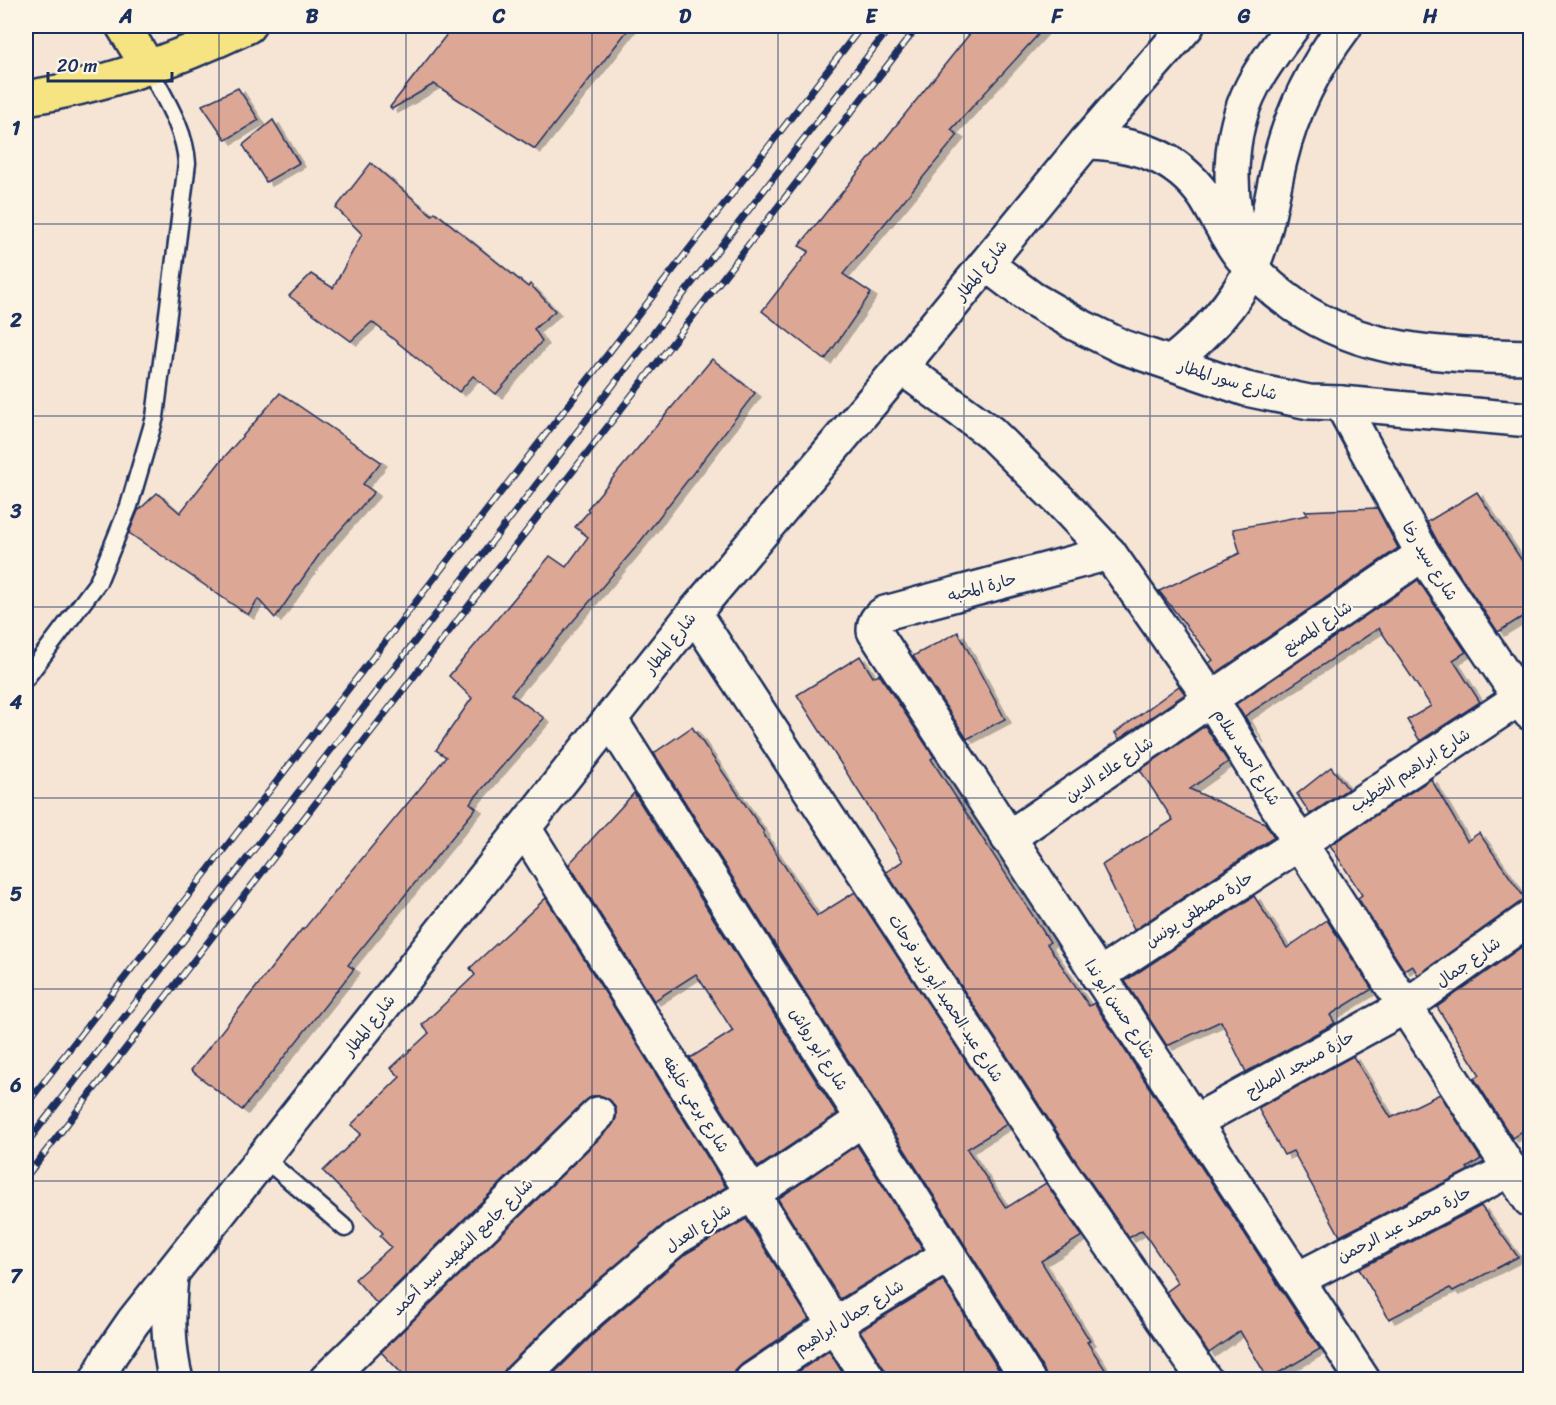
<svg xmlns="http://www.w3.org/2000/svg" width="1556" height="1405" viewBox="0 0 1556 1405" font-family="Sriracha,'Playpen Sans Arabic',sans-serif">
  <style>
    .building { fill: #dda795; stroke: #1b2f5e; stroke-width: 1.5; filter: url(#shadow) }
    .lines { fill: none; stroke-linecap: round; stroke-linejoin: round }
    .service-casing { stroke: #1b2f5e; stroke-width: 21 }
    .minor-casing { stroke: #1b2f5e; stroke-width: 38 }
    .tertiary-casing { stroke: #1b2f5e; stroke-width: 38 }
    .primary-casing { stroke: #1b2f5e; stroke-width: 38 }
    .service { stroke: #fcf5e5; stroke-width: 16 }
    .minor { stroke: #fcf5e5; stroke-width: 33 }
    .tertiary { stroke: #fcf5e5; stroke-width: 33 }
    .primary { stroke: #f6e381; stroke-width: 33 }
    .rail-casing { stroke: #1b2f5e; stroke-width: 7 }
    .rail { stroke: #fcf5e5; stroke-width: 4.5; stroke-dasharray: 14; stroke-linecap: butt }
    .grid { fill: none; stroke: #1b2f5e; stroke-width: 1.5; stroke-opacity: 0.55 }
    .labels { text-anchor: middle; dominant-baseline: central; stroke-width: 4.5; stroke-linejoin: round; paint-order: stroke }
    .street-label { font-size: 16px; fill: #1b2f5e; stroke: #fcf5e5 }
    .neatline { fill: none; stroke: #1b2f5e; stroke-width: 2 }
    .grid-label { font-size: 20px; text-anchor: middle; font-weight: bold; fill: #1b2f5e }
  </style>
  <defs>
    <filter id="shadow"><feDropShadow dx="6" dy="4" stdDeviation="0" flood-color="#0004"/></filter>
  </defs>
  <rect width="100%" height="100%" fill="#f6e5d5"/>
  <filter id="ink" filterUnits="userSpaceOnUse"><feTurbulence type="fractalNoise" baseFrequency=".0167" numOctaves="2"/><feDisplacementMap in="SourceGraphic" scale="12" xChannelSelector="R" yChannelSelector="G"/><feConvolveMatrix kernelMatrix="1 2 1 2 8 2 1 2 1" color-interpolation-filters="sRGB"/></filter>
  <g filter="url(#ink)">
    <!-- building -->
    <g class="building">
      <polygon points="448,26 631,26 535,149 434,84 392,109 390,107 451,29"/>
      <polygon points="976,26 1046,26 951,130 958,135 843,274 871,293 825,360 762,311 809,251 799,246"/>
      <polygon points="238,88 259,120 226,140 202,105"/>
      <polygon points="273,120 299,163 266,182 243,145"/>
      <polygon points="371,163 432,215 435,212 528,287 530,284 555,311 534,329 542,341 496,394 473,376 459,392 372,322 351,341 289,296 311,274 333,288 362,234 336,208"/>
      <polygon points="712,359 755,393 636,547 511,694 544,718 470,803 476,808 348,965 354,969 242,1110 191,1070 302,929 303,930 446,757 436,750 472,698 449,676 550,556 566,567 588,537 575,527 589,511 587,509"/>
      <polygon points="280,393 381,462 363,484 374,492 321,552 275,618 258,599 248,615 129,533 138,511 157,493 180,513 220,462"/>
      <polygon points="1477,492 1530,573 1530,612 1498,632 1439,544 1427,522"/>
      <polygon points="1377,508 1398,548 1216,673 1209,663 1213,660 1159,591 1240,553 1233,529 1308,515 1305,511"/>
      <polygon points="1418,580 1466,652 1453,660 1480,702 1420,741 1407,720 1431,706 1379,628 1245,716 1258,739 1236,704"/>
      <polygon points="958,632 1005,719 967,739 913,656"/>
      <polygon points="860,656 873,677 879,674 934,757 931,759 1050,942 1047,944 1089,1006 1094,1003 1320,1349 1268,1379 1240,1331 1209,1353 1166,1292 1178,1283 1142,1230 1129,1238 1076,1161 886,872 903,861 797,695"/>
      <polygon points="1179,686 1185,694 1119,739 1115,733"/>
      <polygon points="1205,726 1228,762 1190,789 1265,823 1274,837 1134,930 1102,865 1173,820 1140,770"/>
      <polygon points="692,727 764,832 763,833 817,916 855,892 1007,1124 967,1149 1006,1208 1046,1183 1082,1236 1041,1261 1090,1341 1087,1342 1112,1380 1047,1380 1044,1370 654,753"/>
      <polygon points="1331,767 1348,789 1310,814 1297,794"/>
      <polygon points="1431,779 1467,841 1479,833 1526,900 1519,903 1418,975 1412,965 1404,970 1358,898 1362,895 1330,845"/>
      <polygon points="634,793 837,1114 758,1167 690,1058 733,1031 696,974 654,1001 569,864"/>
      <polygon points="1254,896 1287,948 1327,920 1372,989 1330,1015 1335,1023 1246,1072 1221,1021 1167,1046 1125,981"/>
      <polygon points="546,898 726,1187 664,1224 577,1298 507,1367 502,1374 502,1380 408,1380 381,1352 611,1127 616,1118 616,1109 611,1101 602,1096 593,1096 585,1101 377,1304 355,1279 391,1247 380,1236 383,1233 323,1171 361,1134 351,1125 400,1077 391,1068 429,1033 422,1025 475,975 470,968"/>
      <polygon points="1530,941 1530,1126 1512,1138 1474,1078 1480,1075 1437,1007"/>
      <polygon points="1353,1056 1391,1118 1440,1094 1481,1159 1467,1168 1469,1170 1340,1236 1293,1151 1284,1155 1258,1108"/>
      <polygon points="857,1145 923,1249 840,1299 778,1199"/>
      <polygon points="1481,1206 1518,1257 1453,1291 1450,1288 1389,1319 1359,1269"/>
      <polygon points="746,1219 809,1319 742,1364 735,1371 734,1380 547,1380 602,1326 687,1253"/>
      <polygon points="943,1280 1005,1380 888,1380 885,1370 860,1331"/>
      <polygon points="829,1351 847,1380 786,1380"/>
    </g>
    <g class="lines">
      <!-- service casing -->
      <g class="service-casing">
        <g id="service">
          <path d="M 26,678 L 98,582 L 129,506 L 155,417 L 187,163 C 185,129 164,98 149,68"/>
          <polyline points="264,1158 345,1228"/>
        </g>
      </g>
      <!-- minor casing -->
      <g class="minor-casing">
        <g id="minor">
          <polyline points="901,367 990,432 1060,501 1109,553 1211,699 1300,843 1530,1200"/>
          <polyline points="1341,403 1423,554 1530,713"/>
          <path d="M 1109,553 L 885,613 C 877,618 874,622 874,631 L 1363,1380"/>
          <polyline points="694,613 1060,1171 1205,1380"/>
          <polyline points="610,719 1028,1380"/>
          <polyline points="524,828 869,1380"/>
          <polyline points="1008,838 1423,554"/>
          <polyline points="1098,976 1520,698"/>
          <polyline points="1194,1122 1406,1006 1530,918"/>
          <polyline points="1298,1279 1511,1169"/>
          <polyline points="326,1380 598,1114"/>
          <polyline points="520,1380 589,1312 676,1238 752,1194 863,1119"/>
          <polyline points="752,1380 834,1325 948,1255"/>
        </g>
      </g>
      <!-- tertiary casing -->
      <g class="tertiary-casing">
        <g id="tertiary">
          <path d="M 1086,142 C 1134,143 1176,155 1205,197 C 1217,216 1226,237 1240,255 C 1255,274 1274,291 1294,305 C 1366,355 1447,355 1530,357"/>
          <path d="M 1244,246 C 1226,197 1228,133 1252,87 C 1263,65 1279,45 1293,26"/>
          <polyline points="986,264 1031,298 1076,324 1123,347 1246,389 1309,402 1341,403 1530,420"/>
          <path d="M 1171,363 C 1204,336 1235,305 1252,266 C 1268,230 1271,197 1280,160 C 1292,110 1314,67 1345,26"/>
          <path d="M 171,1276 C 168,1311 167,1345 176,1380"/>
          <polyline points="97,1380 111,1354 133,1322 694,613 901,367 1086,142 1187,26"/>
        </g>
      </g>
      <!-- primary casing -->
      <g class="primary-casing">
        <g id="primary">
          <polyline points="123,26 149,68"/>
          <path d="M 26,98 C 104,86 177,60 248,26"/>
        </g>
      </g>
      <!-- service -->
      <use href="#service" class="service"/>
      <!-- minor -->
      <use href="#minor" class="minor"/>
      <!-- tertiary -->
      <use href="#tertiary" class="tertiary"/>
      <!-- primary -->
      <use href="#primary" class="primary"/>
      <!-- rail casing -->
      <g class="rail-casing">
        <g id="rail">
          <polyline points="26,1105 862,26"/>
          <polyline points="26,1144 891,26"/>
          <polyline points="26,1177 918,26"/>
        </g>
      </g>
      <!-- rail -->
      <use href="#rail" class="rail"/>
    </g>
  </g>
  <!-- grid -->
  <path class="grid" d="M 219,26 L 219,1380M 406,26 L 406,1380M 592,26 L 592,1380M 778,26 L 778,1380M 964,26 L 964,1380M 1150,26 L 1150,1380M 1337,26 L 1337,1380M 26,224 L 1530,224M 26,416 L 1530,416M 26,607 L 1530,607M 26,798 L 1530,798M 26,989 L 1530,989M 26,1181 L 1530,1181"/>
  <g class="labels">
    <!-- street labels -->
    <g class="street-label">
      <text transform="translate(981 270) rotate(-51)">شارع المطار</text>
      <text transform="translate(1228 380) rotate(17)">شارع سور المطار</text>
      <text transform="translate(1430 561) rotate(58)">شارع سيد رخا</text>
      <text transform="translate(982 587) rotate(-15)">حارة المحبه</text>
      <text transform="translate(1317 627) rotate(-34)">شارع المصنع</text>
      <text transform="translate(670 643) rotate(-52)">شارع المطار</text>
      <text transform="translate(1247 757) rotate(58)">شارع أحمد سلام</text>
      <text transform="translate(1109 769) rotate(-34)">شارع علاء الدين</text>
      <text transform="translate(1410 770) rotate(-33)">شارع ابراهيم الخطيب</text>
      <text transform="translate(1199 909) rotate(-33)">حارة مصطفى يونس</text>
      <text transform="translate(1468 962) rotate(-35)">شارع جمال</text>
      <text transform="translate(946 998) rotate(57)">شارع عبد الحميد أبو زيد فرحات</text>
      <text transform="translate(1120 1009) rotate(57)">شارع حسن أبو ندا</text>
      <text transform="translate(369 1025) rotate(-52)">شارع المطار</text>
      <text transform="translate(819 1049) rotate(58)">شارع أبو رواش</text>
      <text transform="translate(1300 1064) rotate(-29)">حارة مسجد الصلاح</text>
      <text transform="translate(696 1104) rotate(58)">شارع برعي خليفه</text>
      <text transform="translate(1404 1224) rotate(-27)">حارة محمد عبد الرحمن</text>
      <text transform="translate(698 1228) rotate(-33)">شارع العدل</text>
      <text transform="translate(462 1247) rotate(-44)">شارع جامع الشهيد سيد أحمد</text>
      <text transform="translate(849 1317) rotate(-32)">شارع جمال ابراهيم</text>
    </g>
  </g>
  <!-- margin -->
  <rect width="1556" height="1405" fill="none" stroke="#fcf5e5" stroke-width="66"/>
  <!-- scale -->
  <path d="M48 72v9h124v-9" fill="none" stroke="#1b2f5e" stroke-width="3"/>
  <text x="57" y="72" font-size="18" fill="#1b2f5e" stroke="#fcf5e5" stroke-width="4.5" paint-order="stroke">20 m</text>
  <rect x="33" y="33" width="1490" height="1339" class="neatline"/>
  <g class="grid-label">
    <text x="126" y="23">A</text>
    <text x="312" y="23">B</text>
    <text x="499" y="23">C</text>
    <text x="685" y="23">D</text>
    <text x="871" y="23">E</text>
    <text x="1057" y="23">F</text>
    <text x="1244" y="23">G</text>
    <text x="1430" y="23">H</text>
    <text x="16" y="135">1</text>
    <text x="16" y="327">2</text>
    <text x="16" y="518">3</text>
    <text x="16" y="709">4</text>
    <text x="16" y="901">5</text>
    <text x="16" y="1092">6</text>
    <text x="16" y="1283">7</text>
  </g>
</svg>
